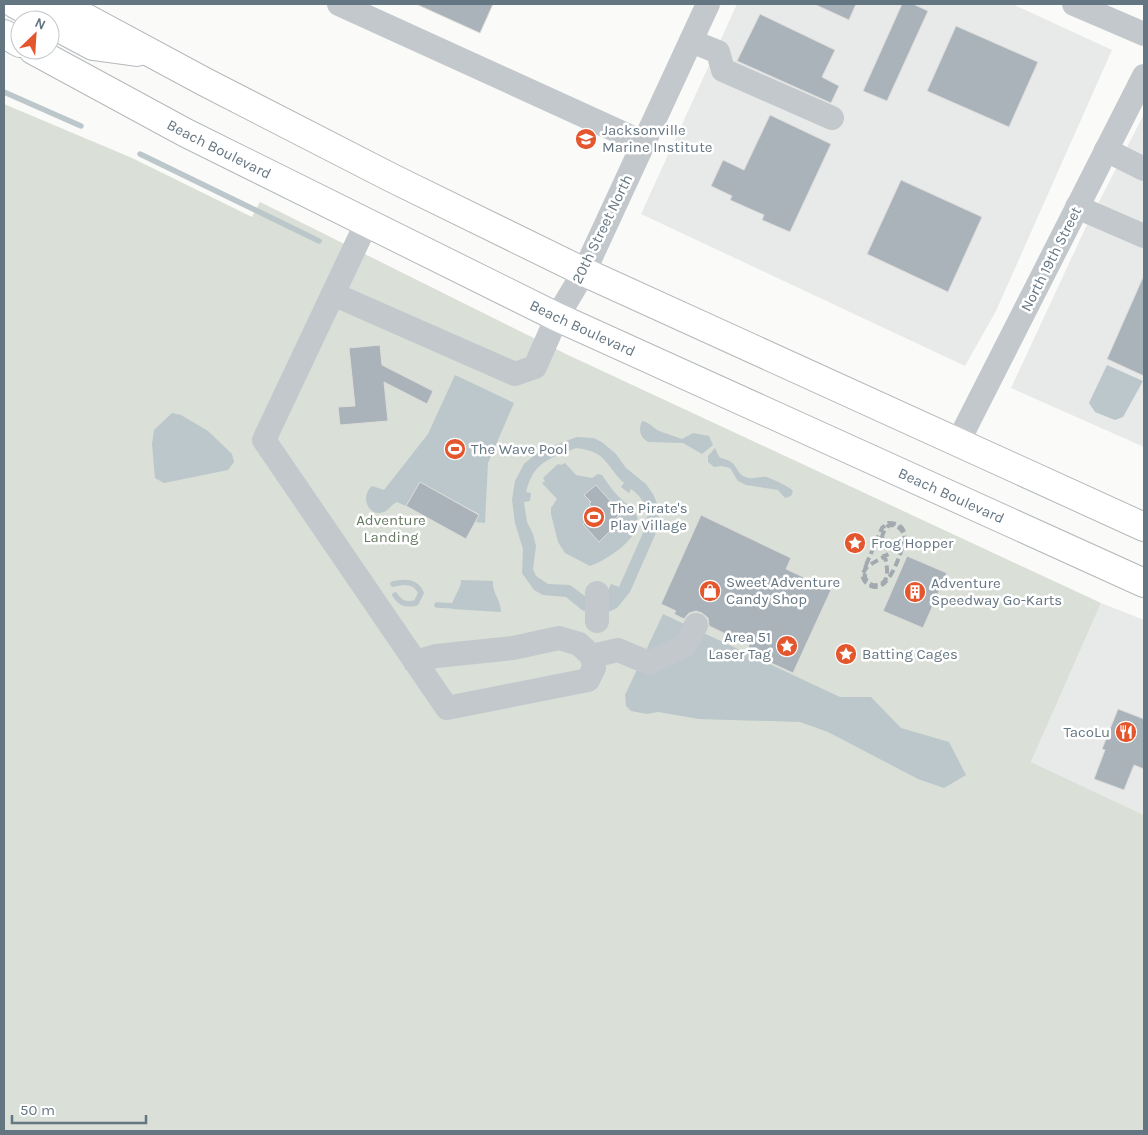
<svg xmlns="http://www.w3.org/2000/svg" width="1148" height="1135" viewBox="0 0 1148 1135" font-family="Karla,sans-serif">
  <style>
    .built { fill: #e8e9e9 }
    .green { fill: #dadfd7 }
    .water { fill: #bbc7cb; fill-rule: evenodd }
    .lines { fill: none; stroke-linecap: round; stroke-linejoin: round }
    .stream { stroke: #bbc7cb; stroke-width: 5.5 }
    .building { fill: #aab3b9; stroke: #dcdcda }
    .highway-casing { stroke: #b4b9bd; stroke-width: 30 }
    .minor { stroke: #c3c8cc; stroke-width: 24 }
    .highway { stroke: #fff; stroke-width: 28 }
    .rail { stroke: #a2aab0; stroke-width: 4; stroke-dasharray: 8 4; stroke-linecap: butt }
    .labels { text-anchor: middle; dominant-baseline: central; stroke-width: 5; stroke-linejoin: round; paint-order: stroke }
    .poi-label { font-size: 15px; fill: #657683; stroke: #fff; text-anchor: start }
    .street-label { font-size: 15px; fill: #657683; stroke: #fff }
    .park-label { font-size: 15px; fill: #687a64; stroke: #fff }
  </style>
  <rect width="100%" height="100%" fill="#fafaf8"/>
  <!-- built -->
  <g class="built">
    <polygon points="737,4 1012,4 1112,50 996,311 965,366 641,214"/>
    <polygon points="1144,114 1144,447 1011,388 1085,229"/>
    <polygon points="1101,603 1144,620 1144,815 1031,762"/>
  </g>
  <!-- green -->
  <polygon class="green" points="4,104 132,158 252,217 260,202 568,355 1101,603 1031,762 1144,815 1144,1131 4,1131"/>
  <!-- water -->
  <g class="water">
    <polygon points="1107,365 1143,381 1123,417 1115,420 1095,412 1089,403"/>
    <path d="M 455,375 L 514,403 L 488,463 L 485,523 L 476,522 L 479,514 L 420,482 L 406,506 L 397,502 C 392,504 389,510 384,512 C 369,518 359,497 372,486 L 384,490 L 428,434 Z"/>
    <polygon points="172,413 181,415 208,431 232,454 234,462 228,470 164,483 155,478 152,444 154,430"/>
    <path d="M 642,421 C 649,422 653,428 659,431 C 666,434 675,436 682,439 L 693,433 L 709,436 L 713,445 L 702,454 L 683,443 L 648,442 C 640,437 638,430 642,421 Z"/>
    <path d="M 577,437 L 594,438 L 603,443 L 616,454 L 626,468 L 646,484 L 653,494 L 658,506 L 659,520 L 655,535 L 630,592 L 617,608 L 606,613 L 590,613 L 582,610 L 566,597 L 543,595 L 534,590 L 522,573 L 523,549 L 515,523 L 512,500 L 515,481 L 524,464 L 539,451 ZM 576,448 C 608,452 604,464 624,483 L 621,487 L 629,493 L 631,489 C 644,498 648,509 647,524 L 619,587 L 611,584 L 604,598 L 589,599 L 570,585 L 548,584 L 536,576 L 533,569 L 536,546 L 533,534 L 527,522 L 524,502 L 530,501 L 531,493 L 526,492 C 534,461 549,459 576,448 Z"/>
    <path d="M 715,448 C 721,463 720,455 731,462 C 736,465 738,473 743,476 C 753,481 758,476 766,477 C 771,478 790,487 793,491 L 791,496 L 785,498 L 778,490 L 746,485 L 738,481 L 730,468 L 721,466 L 714,467 L 708,462 L 708,456 Z"/>
    <path d="M 565,463 L 576,475 L 592,478 L 598,474 L 602,475 C 607,482 612,490 618,496 C 623,502 631,506 635,512 C 648,535 607,560 590,566 L 565,553 L 558,542 L 551,514 L 551,508 L 557,499 L 542,483 L 545,481 L 543,478 L 558,464 L 561,465 Z"/>
    <path d="M 461,580 L 493,581 C 492,593 501,600 501,612 L 452,609 C 451,598 461,591 461,580 Z"/>
    <polygon points="663,614 840,697 871,697 901,728 949,742 966,775 944,788 918,779 828,732 800,722 699,719 658,712 647,714 631,711 626,706 625,695"/>
  </g>
  <g class="lines">
    <!-- stream -->
    <g class="stream">
      <polyline points="4,92 81,126"/>
      <polyline points="140,154 319,241"/>
      <path d="M 393,584 C 405,581 416,581 421,593 L 416,603 C 406,605 401,604 395,595"/>
      <polyline points="437,605 457,606"/>
    </g>
  </g>
  <!-- building -->
  <g class="building">
    <polygon points="416,4 493,4 480,33"/>
    <polygon points="814,4 856,4 849,20"/>
    <polygon points="902,4 913,4 928,11 887,101 863,91"/>
    <polygon points="760,14 835,50 822,77 839,86 831,103 737,61"/>
    <polygon points="956,26 1038,62 1009,127 927,91"/>
    <polygon points="770,115 831,144 790,232 762,220 764,215 730,200 732,196 711,186 723,160 744,170"/>
    <polygon points="901,180 982,217 948,292 867,254"/>
    <polygon points="1144,275 1144,376 1107,359"/>
    <polygon points="380,345 382,365 433,391 427,404 384,382 388,421 340,425 338,407 355,406 349,348"/>
    <polygon points="420,482 479,515 466,539 406,506"/>
    <polygon points="596,485 621,513 612,522 615,526 599,542 583,524 598,512 589,504 591,502 584,495"/>
    <polygon points="701,515 791,558 786,569 831,590 793,673 747,652 749,645 709,626 708,618 702,613 696,611 689,613 684,619 674,614 676,611 661,604"/>
    <polygon points="907,556 947,573 923,628 883,611"/>
    <polygon points="1118,709 1144,719 1144,769 1134,765 1124,790 1094,779 1105,750 1102,749"/>
  </g>
  <g class="lines">
    <!-- highway casing -->
    <g class="highway-casing">
      <g id="highway">
        <polyline points="15,4 45,20"/>
        <polyline points="60,4 205,82 392,178 584,272 1144,527"/>
        <polyline points="50,23 93,46 137,52"/>
        <polyline points="4,34 20,43"/>
        <path id="s1" d="M 33,50 L 186,133 L 557,317 L 1144,583"/>
      </g>
    </g>
    <!-- minor -->
    <g class="minor">
      <polyline points="339,4 644,143"/>
      <polyline points="1074,4 1144,34"/>
      <polyline points="691,41 718,52 723,70 832,118"/>
      <polyline points="1106,150 1144,169"/>
      <polyline points="1077,207 1144,236"/>
      <polyline points="366,224 264,440 447,708 588,680 594,668 592,656 579,644 559,638 513,648 436,656 415,662"/>
      <polyline points="333,294 515,374 535,367 557,317 584,272 708,4"/>
      <polyline points="958,442 1144,76"/>
      <polyline points="597,593 597,621"/>
      <polyline points="592,656 618,650 649,663 685,646 696,625"/>
    </g>
    <!-- highway -->
    <use href="#highway" class="highway"/>
    <!-- rail -->
    <path class="rail" d="M 866,565 L 882,528 L 888,523 C 899,523 905,527 905,539 C 901,552 889,594 871,586 C 865,584 863,580 862,574 C 864,572 865,569 867,567 C 875,560 912,546 902,531 C 899,526 895,525 889,525 C 885,529 882,533 882,539 C 881,551 897,582 877,585 C 873,586 869,584 867,581 C 863,576 865,571 866,565"/>
  </g>
  <!-- icons -->
  <defs>
    <g id="school-disc" transform="scale(1.125)"><circle r="9.5" fill="#e4572e" stroke="#fff"/><path d="M0-5L7-2L0 1L-7-2ZM-4 1L0 2.5L4 1V4Q0 6-4 4Z" fill="#fff"/></g>
    <g id="stadium-disc" transform="scale(1.125)"><circle r="9.5" fill="#e4572e" stroke="#fff"/><path d="M0-5a6.5 5 0 1 0 0 10a6.5 5 0 1 0 0-10ZM-3.5-1.8h7v3.6h-7Z" fill="#fff"/></g>
    <g id="sight-disc" transform="scale(1.125)"><circle r="9.5" fill="#e4572e" stroke="#fff"/><path d="M0-6L1.8-2.2L6-1.7L2.9 1.2L3.7 5.4L0 3.3L-3.7 5.4L-2.9 1.2L-6-1.7L-1.8-2.2Z" fill="#fff"/></g>
    <g id="shop-disc" transform="scale(1.125)"><circle r="9.5" fill="#e4572e" stroke="#fff"/><path d="M-5-2.5h2.3a2.7 3.5 0 0 1 5.4 0H5L5.5 6h-11ZM-1.5-2.5h3a1.5 2.3 0 0 0-3 0Z" fill="#fff"/></g>
    <g id="building-disc" transform="scale(1.125)"><circle r="9.5" fill="#e4572e" stroke="#fff"/><path d="M-4-6H4V6H1V3H-1V6H-4ZM-2.5-4.3h1.7v1.8h-1.7ZM.8-4.3h1.7v1.8H.8ZM-2.5-1h1.7V.8h-1.7ZM.8-1h1.7V.8H.8Z" fill="#fff"/></g>
    <g id="restaurant-disc" transform="scale(1.125)"><circle r="9.5" fill="#e4572e" stroke="#fff"/><path d="M-5-6h1v4h1v-4h1v4h1v-4h1v5L-1.5 .5V6h-2V.5L-5-1ZM5-6V6H3V1.5H1.5Q1.5-4 5-6Z" fill="#fff"/></g>
  </defs>
  <g fill-rule="evenodd">
    <use href="#school-disc" x="586" y="139"/>
    <use href="#stadium-disc" x="455" y="449"/>
    <use href="#stadium-disc" x="594" y="517"/>
    <use href="#sight-disc" x="855" y="543"/>
    <use href="#shop-disc" x="710" y="591"/>
    <use href="#building-disc" x="915" y="592"/>
    <use href="#sight-disc" x="787" y="646"/>
    <use href="#sight-disc" x="846" y="654"/>
    <use href="#restaurant-disc" x="1126" y="732"/>
  </g>
  <g class="labels">
    <!-- poi labels -->
    <g class="poi-label">
      <text x="602" y="130">Jacksonville<tspan x="602" dy="17">Marine Institute</tspan></text>
      <text x="471" y="449">The Wave Pool</text>
      <text x="610" y="508">The Pirate's<tspan x="610" dy="17">Play Village</tspan></text>
      <text x="871" y="543">Frog Hopper</text>
      <text x="726" y="582">Sweet Adventure<tspan x="726" dy="17">Candy Shop</tspan></text>
      <text x="931" y="583">Adventure<tspan x="931" dy="17">Speedway Go-Karts</tspan></text>
      <text x="771" y="637" text-anchor="end">Area 51<tspan x="771" dy="17">Laser Tag</tspan></text>
      <text x="862" y="654">Batting Cages</text>
      <text x="1110" y="732" text-anchor="end">TacoLu</text>
    </g>
    <!-- street labels -->
    <g class="street-label">
      <text stroke="none"><textPath href="#s1" startOffset="211">Beach Boulevard</textPath></text>
      <text transform="translate(602 229) rotate(-64)">20th Street North</text>
      <text transform="translate(1051 259) rotate(-63)">North 19th Street</text>
      <text stroke="none"><textPath href="#s1" startOffset="616">Beach Boulevard</textPath></text>
      <text stroke="none"><textPath href="#s1" startOffset="1021">Beach Boulevard</textPath></text>
    </g>
    <!-- park labels -->
    <g class="park-label">
      <text x="391" y="520">Adventure<tspan x="391" dy="17">Landing</tspan></text>
    </g>
  </g>
  <!-- border -->
  <rect width="1148" height="1135" fill="none" stroke="#657683" stroke-width="10"/>
  <!-- north arrow -->
  <g transform="translate(35 35) rotate(25)"><circle r="24" fill="#ffffff" stroke="#c1c8cd"/>
  <path d="M0-4L9 19L0 12L-9 19Z" fill="#e4572e"/>
  <text y="-8" font-size="14" font-weight="bold" text-anchor="middle" fill="#657683">N</text>
  </g>
  <!-- scale -->
  <path d="M12 1115v8h134v-8" fill="none" stroke="#657683" stroke-width="2.5"/>
  <text x="20" y="1115" font-size="15" fill="#657683" stroke="#ffffff" stroke-width="4" paint-order="stroke">50 m</text>
</svg>
